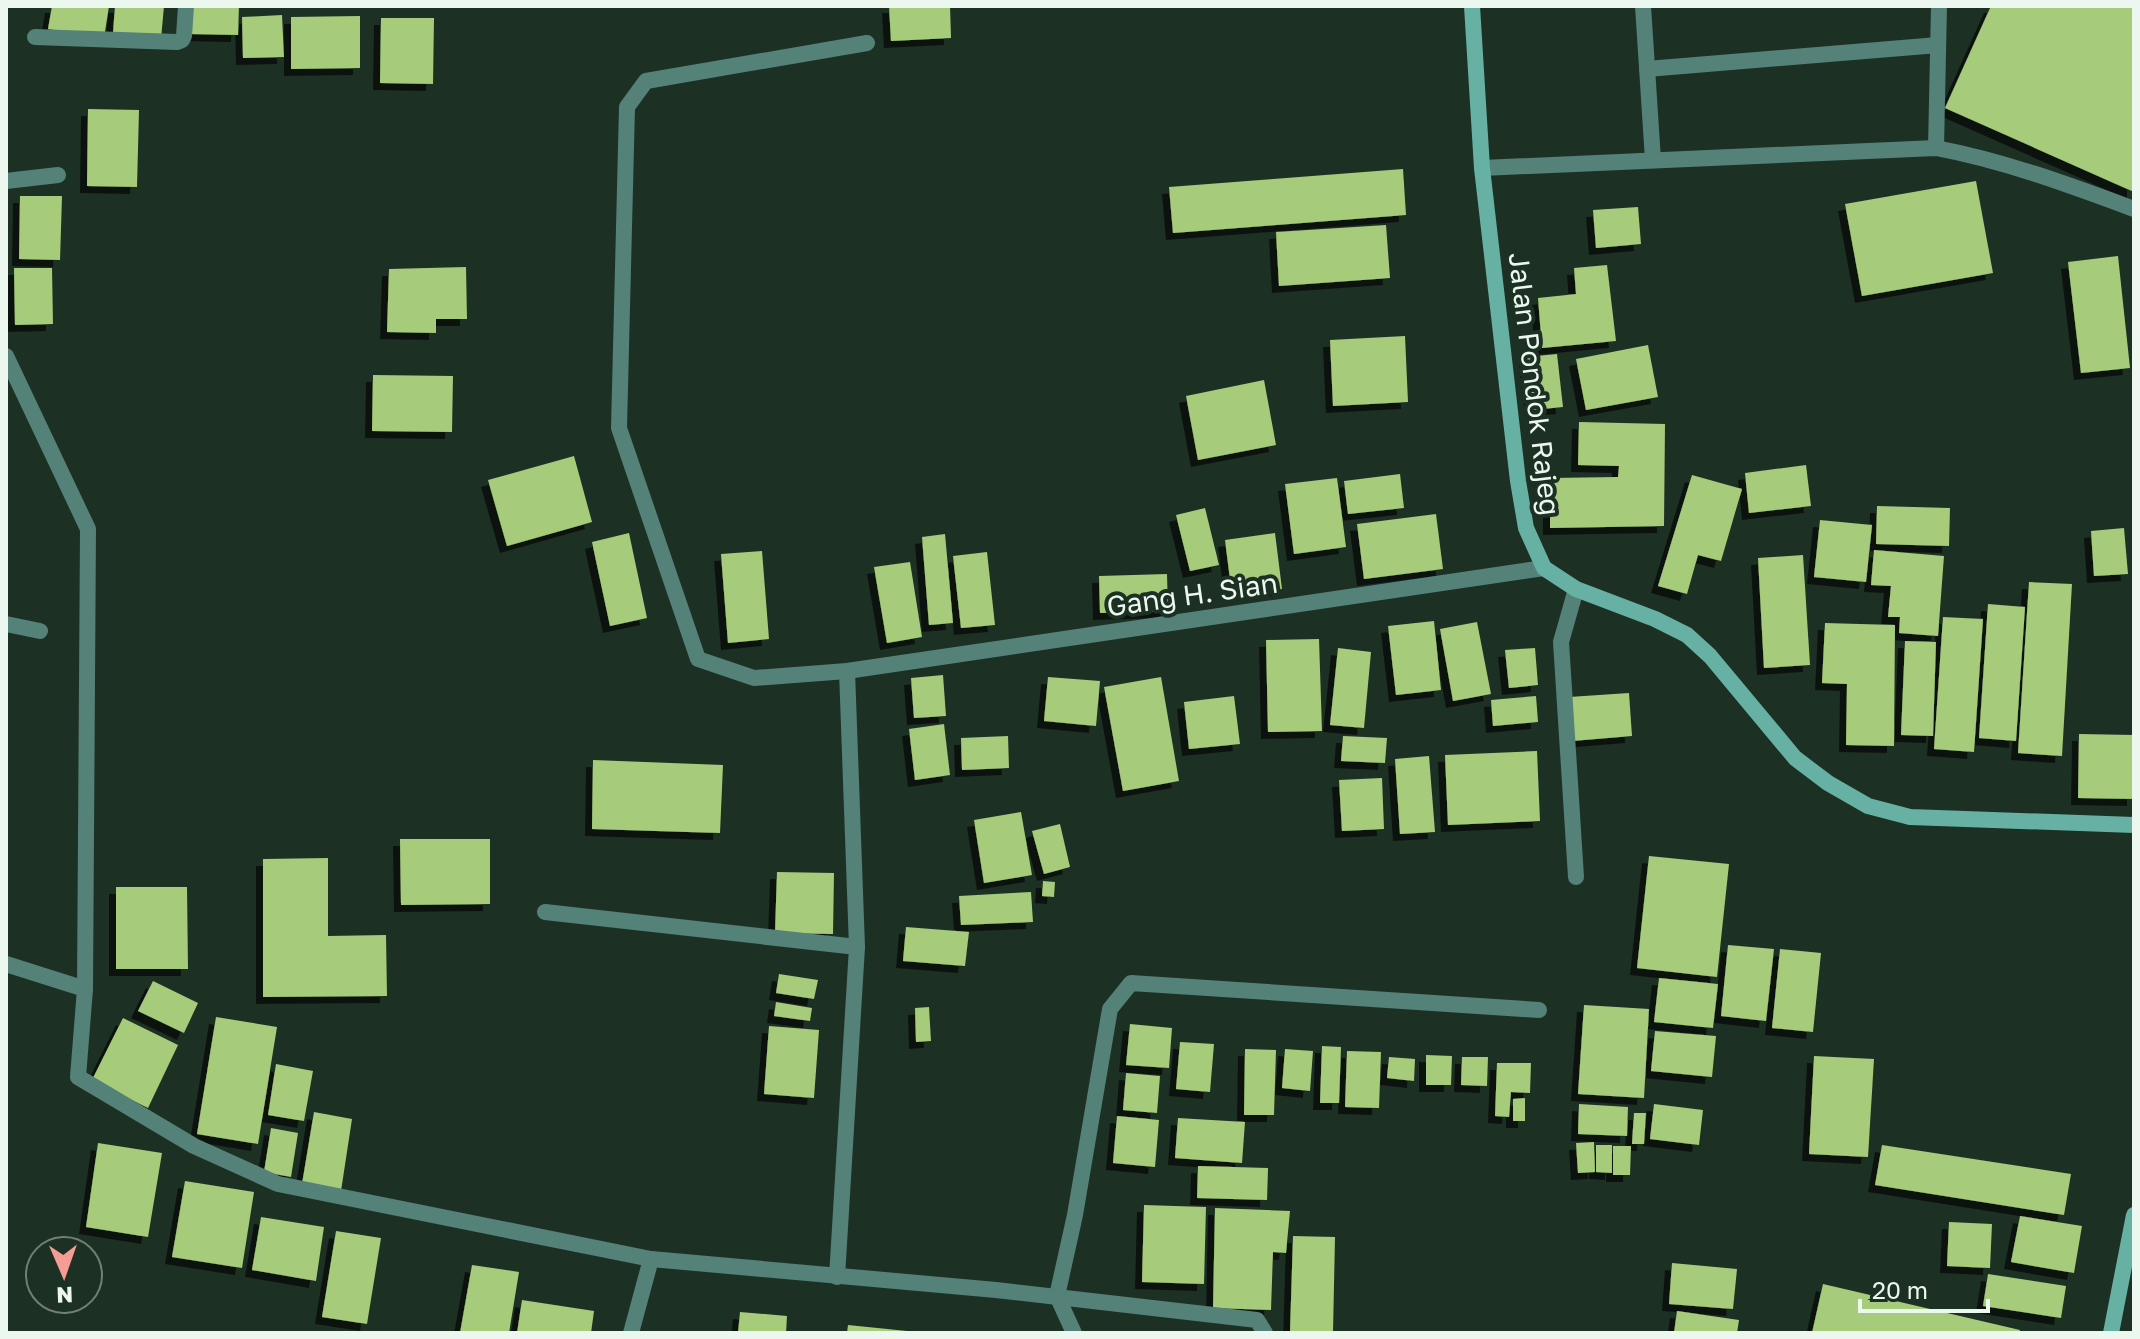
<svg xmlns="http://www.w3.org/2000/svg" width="2140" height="1339" viewBox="0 0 2140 1339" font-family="'Golos Text',sans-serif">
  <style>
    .building { fill: #a6cb7a; filter: url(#shadow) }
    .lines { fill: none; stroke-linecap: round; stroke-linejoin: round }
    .lane { stroke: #548178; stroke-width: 16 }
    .street { stroke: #548178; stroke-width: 16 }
    .secondary { stroke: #66b1a4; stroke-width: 16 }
    .labels { text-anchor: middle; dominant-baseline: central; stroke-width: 8; stroke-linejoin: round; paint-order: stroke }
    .street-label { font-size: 28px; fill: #ecf7ef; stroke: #1d3024 }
  </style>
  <defs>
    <filter id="shadow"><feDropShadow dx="-7" dy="7" stdDeviation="0" flood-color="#0009"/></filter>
  </defs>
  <rect width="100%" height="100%" fill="#1d3024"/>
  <!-- building -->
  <g class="building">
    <polygon points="52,6 109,6 104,38 48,29"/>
    <polygon points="115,6 164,6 161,39 113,33"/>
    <polygon points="191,6 239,6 238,35 190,34"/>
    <polygon points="889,6 950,6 951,38 891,41"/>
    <polygon points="1991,6 2134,6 2134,192 1945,108"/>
    <polygon points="282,15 284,57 243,58 242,17"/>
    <polygon points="360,16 360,68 291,69 291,17"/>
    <polygon points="381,18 434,18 433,84 380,83"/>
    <polygon points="88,109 139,110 137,187 87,186"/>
    <polygon points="1403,169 1406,215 1173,233 1169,187"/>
    <polygon points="1976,181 1993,273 1862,296 1845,204"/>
    <polygon points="20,196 62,196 60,260 19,259"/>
    <polygon points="1638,207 1641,244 1596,248 1593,210"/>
    <polygon points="1386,225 1390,278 1279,286 1276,232"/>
    <polygon points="2118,256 2130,368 2081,373 2068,262"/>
    <polygon points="1607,265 1616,341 1542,348 1538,298 1576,294 1574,268"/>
    <polygon points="466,267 467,319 436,319 436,333 387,332 389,269"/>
    <polygon points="14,268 52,268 53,324 15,325"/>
    <polygon points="1405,336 1408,402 1333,406 1330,340"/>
    <polygon points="1648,345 1658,397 1586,410 1576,359"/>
    <polygon points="1557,354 1563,407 1532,410 1526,357"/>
    <polygon points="373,375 453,376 452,432 372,431"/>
    <polygon points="1264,380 1276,445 1198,460 1186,396"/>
    <polygon points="1579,422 1665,424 1664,526 1550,528 1550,478 1618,477 1619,466 1578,465"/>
    <polygon points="574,456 592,522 507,546 488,480"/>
    <polygon points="1806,465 1811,506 1749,513 1745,473"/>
    <polygon points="1400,474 1404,508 1348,514 1344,481"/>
    <polygon points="1692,475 1742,489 1721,561 1698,555 1687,594 1658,586"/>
    <polygon points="1337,478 1346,547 1294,554 1285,484"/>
    <polygon points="1877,506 1950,508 1949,546 1876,544"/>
    <polygon points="1205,508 1219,565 1190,571 1176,515"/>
    <polygon points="1436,514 1443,569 1364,579 1357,524"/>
    <polygon points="1820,520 1872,525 1866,582 1814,577"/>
    <polygon points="2124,528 2128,574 2094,576 2091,531"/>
    <polygon points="629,533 647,618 610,626 592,542"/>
    <polygon points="1275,533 1282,589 1232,595 1225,540"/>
    <polygon points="945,534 953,623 929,625 922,537"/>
    <polygon points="1874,550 1944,556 1938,636 1899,633 1900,617 1888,617 1891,586 1871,585"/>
    <polygon points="762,551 769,639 728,643 721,554"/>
    <polygon points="987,552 995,625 961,628 953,556"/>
    <polygon points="1803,555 1810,665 1764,668 1758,558"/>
    <polygon points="910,562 922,637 887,643 874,567"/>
    <polygon points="1167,574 1168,611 1100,613 1099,576"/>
    <polygon points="2029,582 2072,584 2062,756 2018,753"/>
    <polygon points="1988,604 2025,607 2016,741 1979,738"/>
    <polygon points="1943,617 1983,619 1974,752 1934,749"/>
    <polygon points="1434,621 1441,690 1396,695 1388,626"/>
    <polygon points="1477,622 1491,694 1453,701 1440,629"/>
    <polygon points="1825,623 1895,625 1894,746 1846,745 1847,684 1822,683"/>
    <polygon points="1319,639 1322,731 1268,732 1266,640"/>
    <polygon points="1905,641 1936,642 1933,736 1901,735"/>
    <polygon points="1338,648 1371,652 1364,728 1330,725"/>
    <polygon points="1535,648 1538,685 1509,688 1505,650"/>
    <polygon points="943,675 946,716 914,718 911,678"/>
    <polygon points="1048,677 1100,681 1096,726 1044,721"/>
    <polygon points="1161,677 1179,781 1123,791 1104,687"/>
    <polygon points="1629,693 1632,736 1572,741 1569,697"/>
    <polygon points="1234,696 1240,744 1189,749 1184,702"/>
    <polygon points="1536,696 1538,722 1493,726 1491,700"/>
    <polygon points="944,724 950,775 915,780 909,729"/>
    <polygon points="2079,734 2134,735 2134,799 2078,798"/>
    <polygon points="1008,736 1009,768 962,770 961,738"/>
    <polygon points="1343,736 1387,738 1385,763 1341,761"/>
    <polygon points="1537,751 1540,821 1448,825 1445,755"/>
    <polygon points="1429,756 1435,832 1400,834 1395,759"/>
    <polygon points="593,760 723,765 720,833 592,829"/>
    <polygon points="1382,778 1384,829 1342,831 1339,780"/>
    <polygon points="1021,812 1032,875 984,883 974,820"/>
    <polygon points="1060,824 1070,867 1044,874 1032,831"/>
    <polygon points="400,839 490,839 490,904 401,905"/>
    <polygon points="1649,856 1729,864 1717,977 1637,968"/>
    <polygon points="328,858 328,936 386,935 387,996 263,997 263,859"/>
    <polygon points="777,872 834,873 833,934 775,933"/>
    <polygon points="1043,881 1055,882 1054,897 1042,896"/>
    <polygon points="116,887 187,887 188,969 116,969"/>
    <polygon points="1031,892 1033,922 961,925 959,896"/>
    <polygon points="906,927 969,932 965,966 903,961"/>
    <polygon points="1728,945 1774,949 1766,1021 1721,1016"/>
    <polygon points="1780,949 1821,953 1813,1032 1772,1028"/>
    <polygon points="779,974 818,980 814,999 776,993"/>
    <polygon points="1659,978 1718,984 1713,1028 1654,1022"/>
    <polygon points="153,981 198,1003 184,1033 138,1011"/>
    <polygon points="776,1002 812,1008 810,1021 774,1016"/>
    <polygon points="1584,1005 1649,1009 1644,1098 1578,1094"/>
    <polygon points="929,1007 931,1041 916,1042 915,1008"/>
    <polygon points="216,1017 277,1027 258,1144 197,1134"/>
    <polygon points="123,1018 178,1045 148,1108 92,1080"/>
    <polygon points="1130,1024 1172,1028 1169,1068 1126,1065"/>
    <polygon points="769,1026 819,1030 814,1098 764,1094"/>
    <polygon points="1655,1031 1716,1036 1712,1077 1651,1071"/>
    <polygon points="1180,1042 1214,1044 1210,1092 1176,1089"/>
    <polygon points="1322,1046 1341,1047 1339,1103 1320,1103"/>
    <polygon points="1245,1049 1276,1050 1274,1115 1244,1115"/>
    <polygon points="1285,1049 1313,1051 1310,1091 1282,1088"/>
    <polygon points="1347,1051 1381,1052 1379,1108 1345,1107"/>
    <polygon points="1426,1055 1452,1056 1451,1085 1426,1085"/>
    <polygon points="1814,1056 1874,1059 1868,1157 1809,1154"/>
    <polygon points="1389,1057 1415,1059 1414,1081 1387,1078"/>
    <polygon points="1462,1057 1488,1057 1487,1086 1461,1085"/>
    <polygon points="1497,1063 1531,1063 1530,1093 1511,1092 1509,1117 1495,1116"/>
    <polygon points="276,1064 313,1071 304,1121 268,1115"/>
    <polygon points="1126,1073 1160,1076 1157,1113 1123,1110"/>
    <polygon points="1525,1098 1525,1121 1513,1121 1513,1099"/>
    <polygon points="1579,1104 1628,1107 1627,1136 1578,1134"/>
    <polygon points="1654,1104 1703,1110 1699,1145 1650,1139"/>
    <polygon points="314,1112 352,1119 341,1191 302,1184"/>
    <polygon points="1634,1113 1646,1113 1644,1144 1632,1144"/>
    <polygon points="1117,1116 1159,1120 1155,1167 1113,1163"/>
    <polygon points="1178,1118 1245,1122 1242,1163 1175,1158"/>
    <polygon points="271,1128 298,1133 291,1177 264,1172"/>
    <polygon points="1594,1142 1595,1172 1578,1173 1576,1143"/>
    <polygon points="98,1143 162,1153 148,1237 86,1227"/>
    <polygon points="1596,1145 1612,1145 1612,1173 1596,1172"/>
    <polygon points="1882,1145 2071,1174 2064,1215 1875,1185"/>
    <polygon points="1613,1146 1631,1146 1630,1175 1613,1175"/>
    <polygon points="1198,1166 1268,1168 1267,1200 1197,1198"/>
    <polygon points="185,1181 254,1192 242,1268 172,1257"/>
    <polygon points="1144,1205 1206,1207 1204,1284 1142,1282"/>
    <polygon points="1215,1208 1290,1211 1286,1253 1273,1252 1271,1310 1213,1308"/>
    <polygon points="2020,1216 2082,1226 2074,1273 2011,1262"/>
    <polygon points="261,1217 324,1227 316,1281 252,1270"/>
    <polygon points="1949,1222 1992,1224 1990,1268 1947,1266"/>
    <polygon points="336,1231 381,1238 367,1324 322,1317"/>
    <polygon points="1293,1236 1335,1237 1333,1333 1290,1333"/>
    <polygon points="1672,1263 1737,1269 1733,1309 1669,1304"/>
    <polygon points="472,1265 519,1272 509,1333 460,1333"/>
    <polygon points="1988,1274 2066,1286 2061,1318 1983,1306"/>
    <polygon points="1823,1284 2020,1330 2019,1333 1812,1333"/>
    <polygon points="522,1300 594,1311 591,1333 517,1333"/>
    <polygon points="1677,1311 1739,1320 1737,1333 1674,1333"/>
    <polygon points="740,1312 787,1316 786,1333 738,1333"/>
    <polygon points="848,1325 907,1331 907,1333 847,1333"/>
  </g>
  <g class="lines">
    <!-- lane -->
    <g class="lane">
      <polyline points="1643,6 1653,160"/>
      <polyline points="1647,69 1938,45"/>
      <polyline points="1936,148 1939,6"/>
      <path d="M 1482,168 L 1936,148 C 2005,161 2069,185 2134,209"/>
    </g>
    <!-- street -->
    <g class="street">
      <polyline points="35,37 177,42 182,40 184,36 186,6"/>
      <polyline points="867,43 646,81 627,107 619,428 698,659 754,678 847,671 1544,568"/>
      <polyline points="6,181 58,175"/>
      <polyline points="6,356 88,529 85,989"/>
      <polyline points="1576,589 1561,642 1576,877"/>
      <polyline points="6,624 40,631"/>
      <polyline points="847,671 857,947"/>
      <polyline points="545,912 857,947 837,1277"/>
      <polyline points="6,964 85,989 78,1077 194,1146 278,1184 651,1259 996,1290 1257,1320 1265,1333"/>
      <polyline points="1057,1296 1075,1215 1110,1009 1131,983 1539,1010"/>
      <polyline points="1057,1296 1074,1333"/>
      <polyline points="631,1333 651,1259"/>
    </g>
    <!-- secondary -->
    <g class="secondary">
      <polyline points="1472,6 1482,168 1518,481 1526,528 1544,568 1576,589 1655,619 1687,635 1710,656 1795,758 1828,783 1868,806 1910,817 2134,825"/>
      <polyline points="2111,1333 2134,1215"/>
    </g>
  </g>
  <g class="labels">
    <!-- street labels -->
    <g class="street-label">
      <text transform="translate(1535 384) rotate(83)">Jalan Pondok Rajeg</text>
      <text transform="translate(1192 594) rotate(-8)">Gang H. Sian</text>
    </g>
  </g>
  <!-- border -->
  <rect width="2140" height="1339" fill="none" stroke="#ecf7ef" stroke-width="16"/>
  <!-- north arrow -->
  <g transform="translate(64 1275) rotate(178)"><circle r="38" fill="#1d3024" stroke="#708075" stroke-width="2"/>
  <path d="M0-6L14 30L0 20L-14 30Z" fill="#f59c94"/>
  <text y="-12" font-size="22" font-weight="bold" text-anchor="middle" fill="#ecf7ef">N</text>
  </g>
  <!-- scale -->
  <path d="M1860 1299v12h128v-12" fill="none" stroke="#ecf7ef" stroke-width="4"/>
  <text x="1872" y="1299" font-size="24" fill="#ecf7ef" stroke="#1d3024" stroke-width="6" paint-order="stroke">20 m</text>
</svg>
